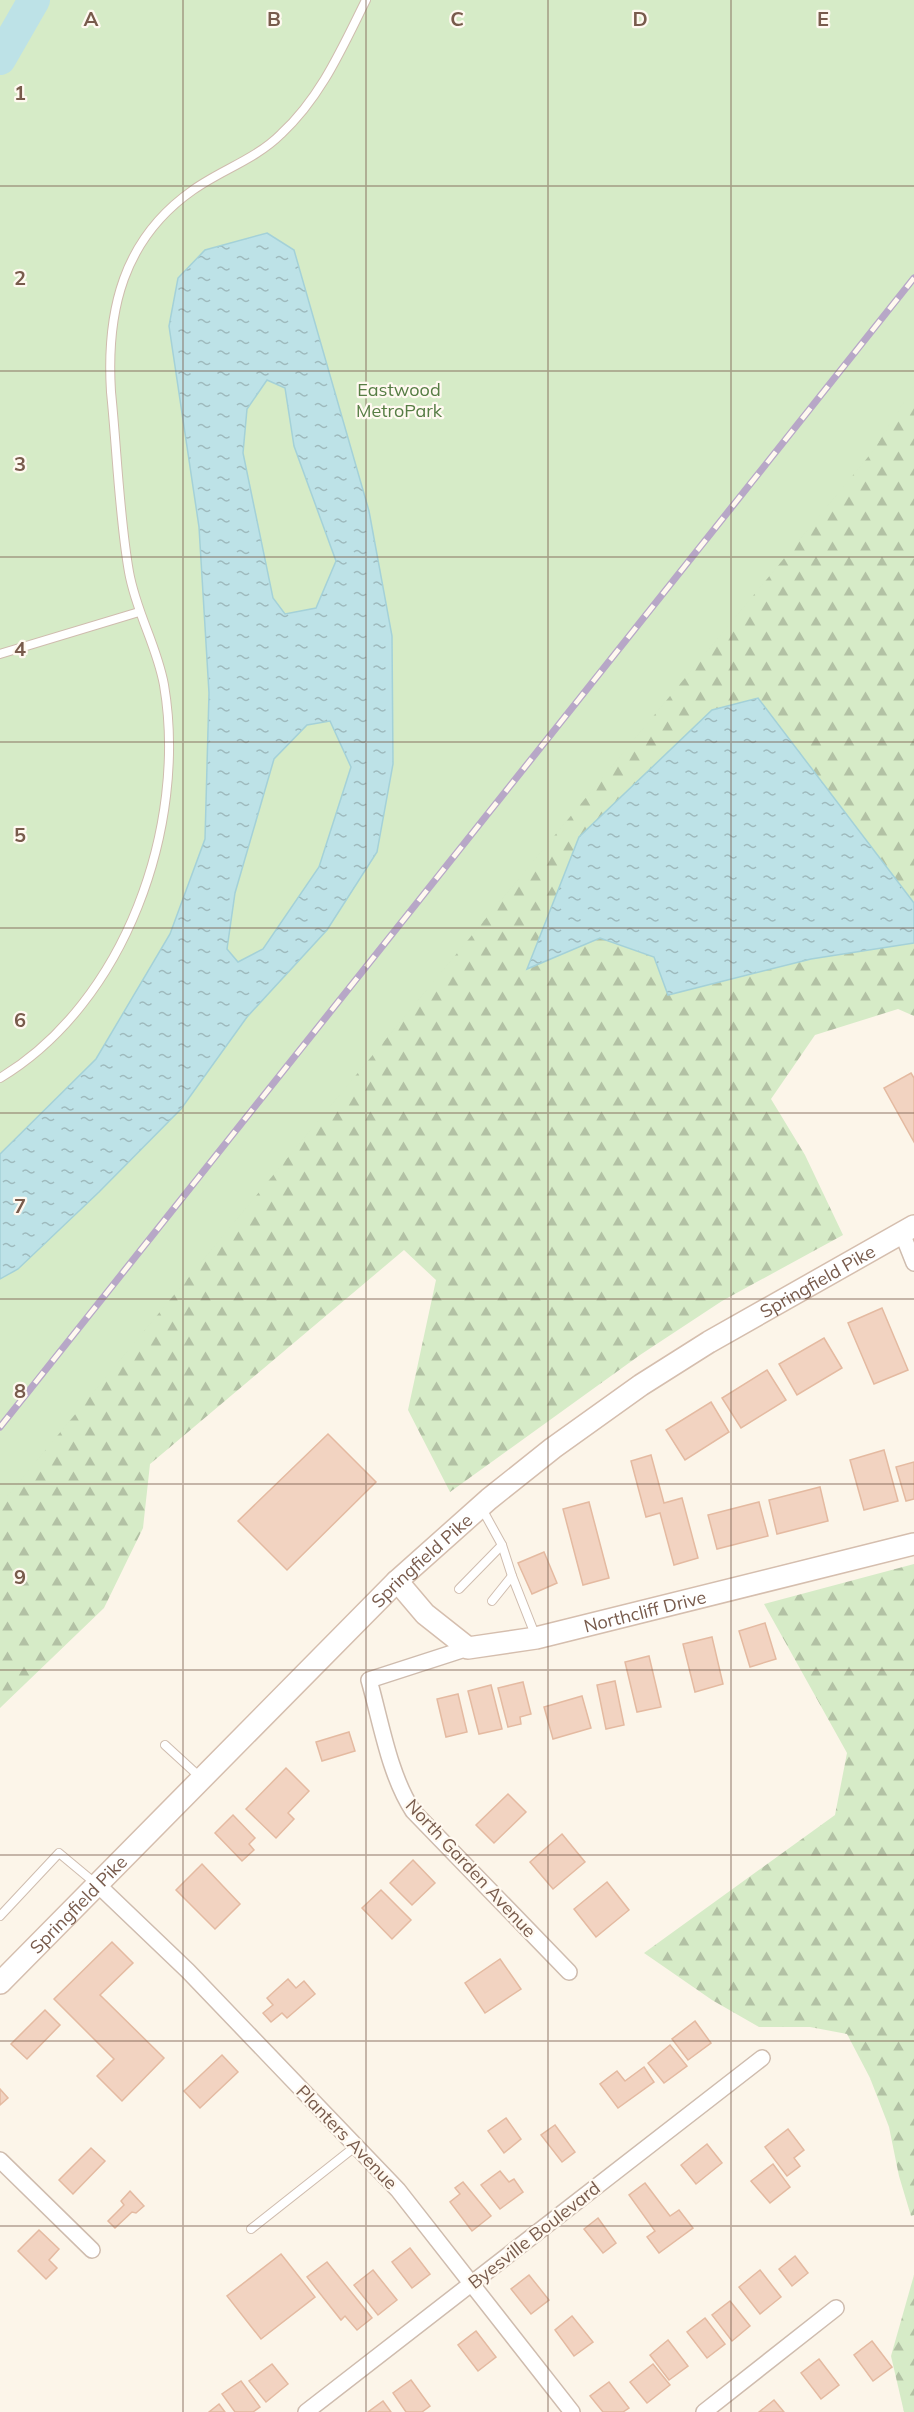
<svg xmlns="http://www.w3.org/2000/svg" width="914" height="2412" viewBox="0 0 914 2412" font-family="Mulish,sans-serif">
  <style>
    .forest { fill: url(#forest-firs) }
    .park { fill: #d6ebc7 }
    .water { fill: url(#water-ripples); stroke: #a4d1d8; stroke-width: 1.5; fill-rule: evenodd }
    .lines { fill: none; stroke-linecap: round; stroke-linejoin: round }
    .river { stroke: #bde2e7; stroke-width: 32 }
    .building { fill: #f2d3c1; stroke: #e4baa1; stroke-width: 1.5 }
    .lane-casing { stroke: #cfbcae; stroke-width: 10 }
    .street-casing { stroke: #cfbcae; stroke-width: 18 }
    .secondary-casing { stroke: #d5beae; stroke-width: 24 }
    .lane { stroke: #fff; stroke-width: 8 }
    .street { stroke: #fff; stroke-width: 15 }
    .secondary { stroke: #fff; stroke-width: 21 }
    .rail-casing { stroke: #b7a7c7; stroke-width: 7 }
    .rail { stroke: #fff9f0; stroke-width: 4.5; stroke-dasharray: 14; stroke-linecap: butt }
    .grid { fill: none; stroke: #785b4c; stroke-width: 1.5; stroke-opacity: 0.55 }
    .labels { text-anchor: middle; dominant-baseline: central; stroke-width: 4.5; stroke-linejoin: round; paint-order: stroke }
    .park-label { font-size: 18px; fill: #567d44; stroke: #fff9f0 }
    .street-label { font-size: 18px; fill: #785b4c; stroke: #fff9f0 }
    .grid-label { font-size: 20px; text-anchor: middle; font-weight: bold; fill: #785b4c; stroke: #fff9f0; stroke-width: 4.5; stroke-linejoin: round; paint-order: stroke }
  </style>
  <defs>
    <pattern id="forest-firs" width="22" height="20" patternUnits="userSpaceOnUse" patternTransform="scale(1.5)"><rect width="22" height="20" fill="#d6ebc7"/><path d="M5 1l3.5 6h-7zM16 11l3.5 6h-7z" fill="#b2c1a4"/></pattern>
    <pattern id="water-ripples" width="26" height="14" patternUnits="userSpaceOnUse" patternTransform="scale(1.5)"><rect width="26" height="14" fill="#bde2e7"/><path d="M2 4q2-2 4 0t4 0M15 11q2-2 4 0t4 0" fill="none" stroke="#9ebabd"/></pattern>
  </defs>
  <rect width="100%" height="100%" fill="#fcf5e9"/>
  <!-- forest -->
  <g class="forest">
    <polygon points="914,299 914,1016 898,1009 815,1035 771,1099 805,1155 843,1235 722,1301 640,1355 450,1492 408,1410 436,1280 404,1250 150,1464 143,1528 104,1608 0,1708 0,1451"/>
    <polygon points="914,1564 914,2215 911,2216 899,2176 889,2127 870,2078 847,2034 810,2027 759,2027 712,2000 644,1953 835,1815 847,1753 764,1604"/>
    <polygon points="914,2275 914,2412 904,2412 891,2356"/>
  </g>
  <!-- park -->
  <polygon class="park" points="0,0 914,0 914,386 873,451 0,1505"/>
  <!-- water -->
  <g class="water">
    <path d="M 267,233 L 294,250 L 369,511 L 392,636 L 393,764 L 377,852 L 327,930 L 247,1017 L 181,1109 L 99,1192 L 18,1269 L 0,1279 L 0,1154 L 96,1059 L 170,934 L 205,839 L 209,693 L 199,527 L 169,326 L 178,278 L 205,250 ZM 267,380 L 285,388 L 294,446 L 336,561 L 316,608 L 285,614 L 273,598 L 243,453 L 247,409 ZM 330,721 L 351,767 L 319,867 L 263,949 L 238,962 L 227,949 L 235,893 L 274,759 L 307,725 Z"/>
    <polygon points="758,698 914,903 914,943 811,959 668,995 654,957 600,938 527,969 579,837 712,710"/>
  </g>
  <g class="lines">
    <!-- river -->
    <polyline class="river" points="0,59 34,0"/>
  </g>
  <!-- building -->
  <g class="building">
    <polygon points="911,1073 914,1078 914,1142 884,1088"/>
    <polygon points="882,1308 908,1370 874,1384 848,1323"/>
    <polygon points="824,1338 842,1368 797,1395 779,1364"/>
    <polygon points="767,1370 786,1400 741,1428 722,1398"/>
    <polygon points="711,1402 729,1432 685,1460 666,1430"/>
    <polygon points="328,1434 376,1482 287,1570 238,1521"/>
    <polygon points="884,1450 898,1501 864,1510 850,1460"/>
    <polygon points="651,1455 664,1503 682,1498 698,1558 674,1565 660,1513 646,1517 631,1461"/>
    <polygon points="914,1462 914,1499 906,1501 896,1467"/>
    <polygon points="820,1487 828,1521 777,1534 769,1500"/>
    <polygon points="589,1502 609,1578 583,1585 563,1509"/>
    <polygon points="759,1502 768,1536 717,1549 708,1515"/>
    <polygon points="544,1552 557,1583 532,1594 518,1563"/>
    <polygon points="765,1623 776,1659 750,1667 739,1631"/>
    <polygon points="712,1637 723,1684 695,1692 683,1644"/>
    <polygon points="649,1656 661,1707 637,1712 625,1662"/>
    <polygon points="615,1681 624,1725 606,1729 597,1685"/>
    <polygon points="523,1682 531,1714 520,1717 521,1724 508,1727 498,1688"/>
    <polygon points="491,1685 502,1729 479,1734 468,1691"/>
    <polygon points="458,1694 467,1732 446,1737 437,1699"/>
    <polygon points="582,1696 591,1728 553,1739 544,1707"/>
    <polygon points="349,1732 355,1751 322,1761 316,1742"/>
    <polygon points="286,1768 309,1791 288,1813 294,1819 276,1838 246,1809"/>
    <polygon points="508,1794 526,1812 494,1843 476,1825"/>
    <polygon points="233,1815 255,1838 249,1844 254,1850 242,1861 215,1833"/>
    <polygon points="562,1834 585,1862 553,1889 530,1862"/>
    <polygon points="413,1860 435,1883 412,1905 390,1883"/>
    <polygon points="202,1864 240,1904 215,1929 176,1890"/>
    <polygon points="607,1882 629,1910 596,1937 574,1909"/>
    <polygon points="381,1890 411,1920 392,1939 362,1908"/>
    <polygon points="112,1942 133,1963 100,1995 164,2058 122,2101 97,2076 114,2059 54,1999"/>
    <polygon points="500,1959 521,1989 485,2013 465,1983"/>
    <polygon points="288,1979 296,1988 304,1981 315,1994 287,2018 282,2013 271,2022 263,2013 273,2005 267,1998"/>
    <polygon points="45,2010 60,2025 27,2059 11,2044"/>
    <polygon points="695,2021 711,2043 688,2060 672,2039"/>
    <polygon points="670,2045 687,2066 664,2083 648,2063"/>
    <polygon points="222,2055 238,2072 200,2108 184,2091"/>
    <polygon points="644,2067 654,2082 618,2108 600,2084 617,2071 625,2081"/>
    <polygon points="0,2089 8,2098 0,2105"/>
    <polygon points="506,2118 521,2139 504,2153 488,2131"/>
    <polygon points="555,2125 575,2152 562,2162 541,2135"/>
    <polygon points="788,2129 804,2150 794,2158 800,2166 787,2176 765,2147"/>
    <polygon points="707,2144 722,2163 696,2184 681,2165"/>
    <polygon points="91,2148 105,2161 73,2194 59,2180"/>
    <polygon points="773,2164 790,2187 770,2203 751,2181"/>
    <polygon points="500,2171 509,2182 514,2179 523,2192 500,2209 481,2185"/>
    <polygon points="463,2182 491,2216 472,2231 450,2202 460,2194 455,2188"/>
    <polygon points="645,2183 670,2216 679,2210 693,2228 659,2253 647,2237 655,2231 629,2195"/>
    <polygon points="130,2191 144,2206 136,2213 132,2212 115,2228 108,2221 124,2205 121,2201"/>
    <polygon points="598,2218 616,2243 603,2253 584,2229"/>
    <polygon points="39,2230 59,2249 49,2260 57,2268 46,2279 18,2251"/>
    <polygon points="410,2248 430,2274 412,2288 392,2262"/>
    <polygon points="281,2254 315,2297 261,2339 227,2296"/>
    <polygon points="795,2256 808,2273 792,2286 779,2269"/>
    <polygon points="327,2262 372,2318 357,2330 345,2316 341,2320 307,2277"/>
    <polygon points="373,2270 397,2300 378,2315 354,2285"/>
    <polygon points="760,2270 781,2297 760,2314 739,2287"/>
    <polygon points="529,2275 549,2300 531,2314 511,2289"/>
    <polygon points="730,2301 750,2326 732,2341 712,2315"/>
    <polygon points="572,2316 593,2342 574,2356 555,2330"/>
    <polygon points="705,2318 725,2344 707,2358 687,2332"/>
    <polygon points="476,2331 496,2357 478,2371 458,2345"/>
    <polygon points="668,2340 688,2366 669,2380 650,2355"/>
    <polygon points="872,2341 892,2367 873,2381 854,2355"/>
    <polygon points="819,2359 839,2385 821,2399 801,2373"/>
    <polygon points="272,2364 288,2384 266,2402 249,2381"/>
    <polygon points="653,2364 670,2385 647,2403 630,2382"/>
    <polygon points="411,2380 430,2406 422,2412 406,2412 393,2393"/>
    <polygon points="241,2381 260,2407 253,2412 235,2412 222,2394"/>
    <polygon points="609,2382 629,2408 623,2412 603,2412 590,2396"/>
    <polygon points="774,2400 784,2412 759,2412"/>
    <polygon points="383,2401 391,2412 368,2412"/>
    <polygon points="219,2404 225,2412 209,2412"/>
  </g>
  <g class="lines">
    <!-- lane casing -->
    <g class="lane-casing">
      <g id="lane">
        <polyline points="0,654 139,612"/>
        <path d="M 0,1078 C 125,1003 188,826 164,685 C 157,646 136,612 129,572 C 119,515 117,450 111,392 C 106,311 123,239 193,190 C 221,170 256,159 281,134 C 321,97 342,48 366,0"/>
        <polyline points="502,1545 512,1576"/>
        <polyline points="459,1589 502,1545 481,1507"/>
        <polyline points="492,1601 512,1576 536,1637"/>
        <polyline points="165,1745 201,1778"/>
        <polyline points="0,1916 59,1853 95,1883"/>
        <polyline points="251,2229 356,2146"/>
      </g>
    </g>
    <!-- street casing -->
    <g class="street-casing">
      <g id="street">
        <polyline points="902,1233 914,1263"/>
        <path d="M 468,1648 L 369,1680 C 381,1722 389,1774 413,1811 L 569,1972"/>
        <polyline points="97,1884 188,1971 398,2190 572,2412"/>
        <polyline points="0,2160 92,2250"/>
        <polyline points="306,2412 762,2058"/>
        <polyline points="704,2412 836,2308"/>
      </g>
    </g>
    <!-- secondary casing -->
    <g class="secondary-casing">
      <g id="secondary">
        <path id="s1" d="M 397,1581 L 425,1614 L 468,1648 L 536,1638 L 914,1544"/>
        <path id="s2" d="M 0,1983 L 397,1581 L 489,1499 L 553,1448 L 641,1385 L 709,1342 L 914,1226"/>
      </g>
    </g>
    <!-- lane -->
    <use href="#lane" class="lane"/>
    <!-- street -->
    <use href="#street" class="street"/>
    <!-- secondary -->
    <use href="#secondary" class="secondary"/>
    <!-- rail casing -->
    <g class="rail-casing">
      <polyline id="rail" points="0,1427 914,278"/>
    </g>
    <!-- rail -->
    <use href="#rail" class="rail"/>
  </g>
  <!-- grid -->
  <path class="grid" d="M 183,0 L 183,2412M 366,0 L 366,2412M 548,0 L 548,2412M 731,0 L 731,2412M 0,186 L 914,186M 0,371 L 914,371M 0,557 L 914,557M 0,742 L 914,742M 0,928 L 914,928M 0,1113 L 914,1113M 0,1299 L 914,1299M 0,1484 L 914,1484M 0,1670 L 914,1670M 0,1855 L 914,1855M 0,2041 L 914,2041M 0,2226 L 914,2226"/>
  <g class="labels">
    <!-- park labels -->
    <g class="park-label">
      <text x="399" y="389">Eastwood<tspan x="399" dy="21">MetroPark</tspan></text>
    </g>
    <!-- street labels -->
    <g class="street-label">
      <text stroke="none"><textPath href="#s2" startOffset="1083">Springfield Pike</textPath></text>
      <text stroke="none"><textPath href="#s2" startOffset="597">Springfield Pike</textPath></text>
      <text stroke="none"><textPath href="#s1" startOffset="279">Northcliff Drive</textPath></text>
      <text transform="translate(471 1868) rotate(47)">North Garden Avenue</text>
      <text stroke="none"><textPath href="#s2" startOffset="111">Springfield Pike</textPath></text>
      <text transform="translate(347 2137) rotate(46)">Planters Avenue</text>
      <text transform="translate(534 2235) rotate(-38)">Byesville Boulevard</text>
    </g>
  </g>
  <g class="grid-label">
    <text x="91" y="26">A</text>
    <text x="274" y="26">B</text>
    <text x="457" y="26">C</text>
    <text x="640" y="26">D</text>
    <text x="823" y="26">E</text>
    <text x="20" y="100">1</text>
    <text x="20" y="285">2</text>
    <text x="20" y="471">3</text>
    <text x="20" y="656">4</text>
    <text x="20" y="842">5</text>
    <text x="20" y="1027">6</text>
    <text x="20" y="1213">7</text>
    <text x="20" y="1398">8</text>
    <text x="20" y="1584">9</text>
  </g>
</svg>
